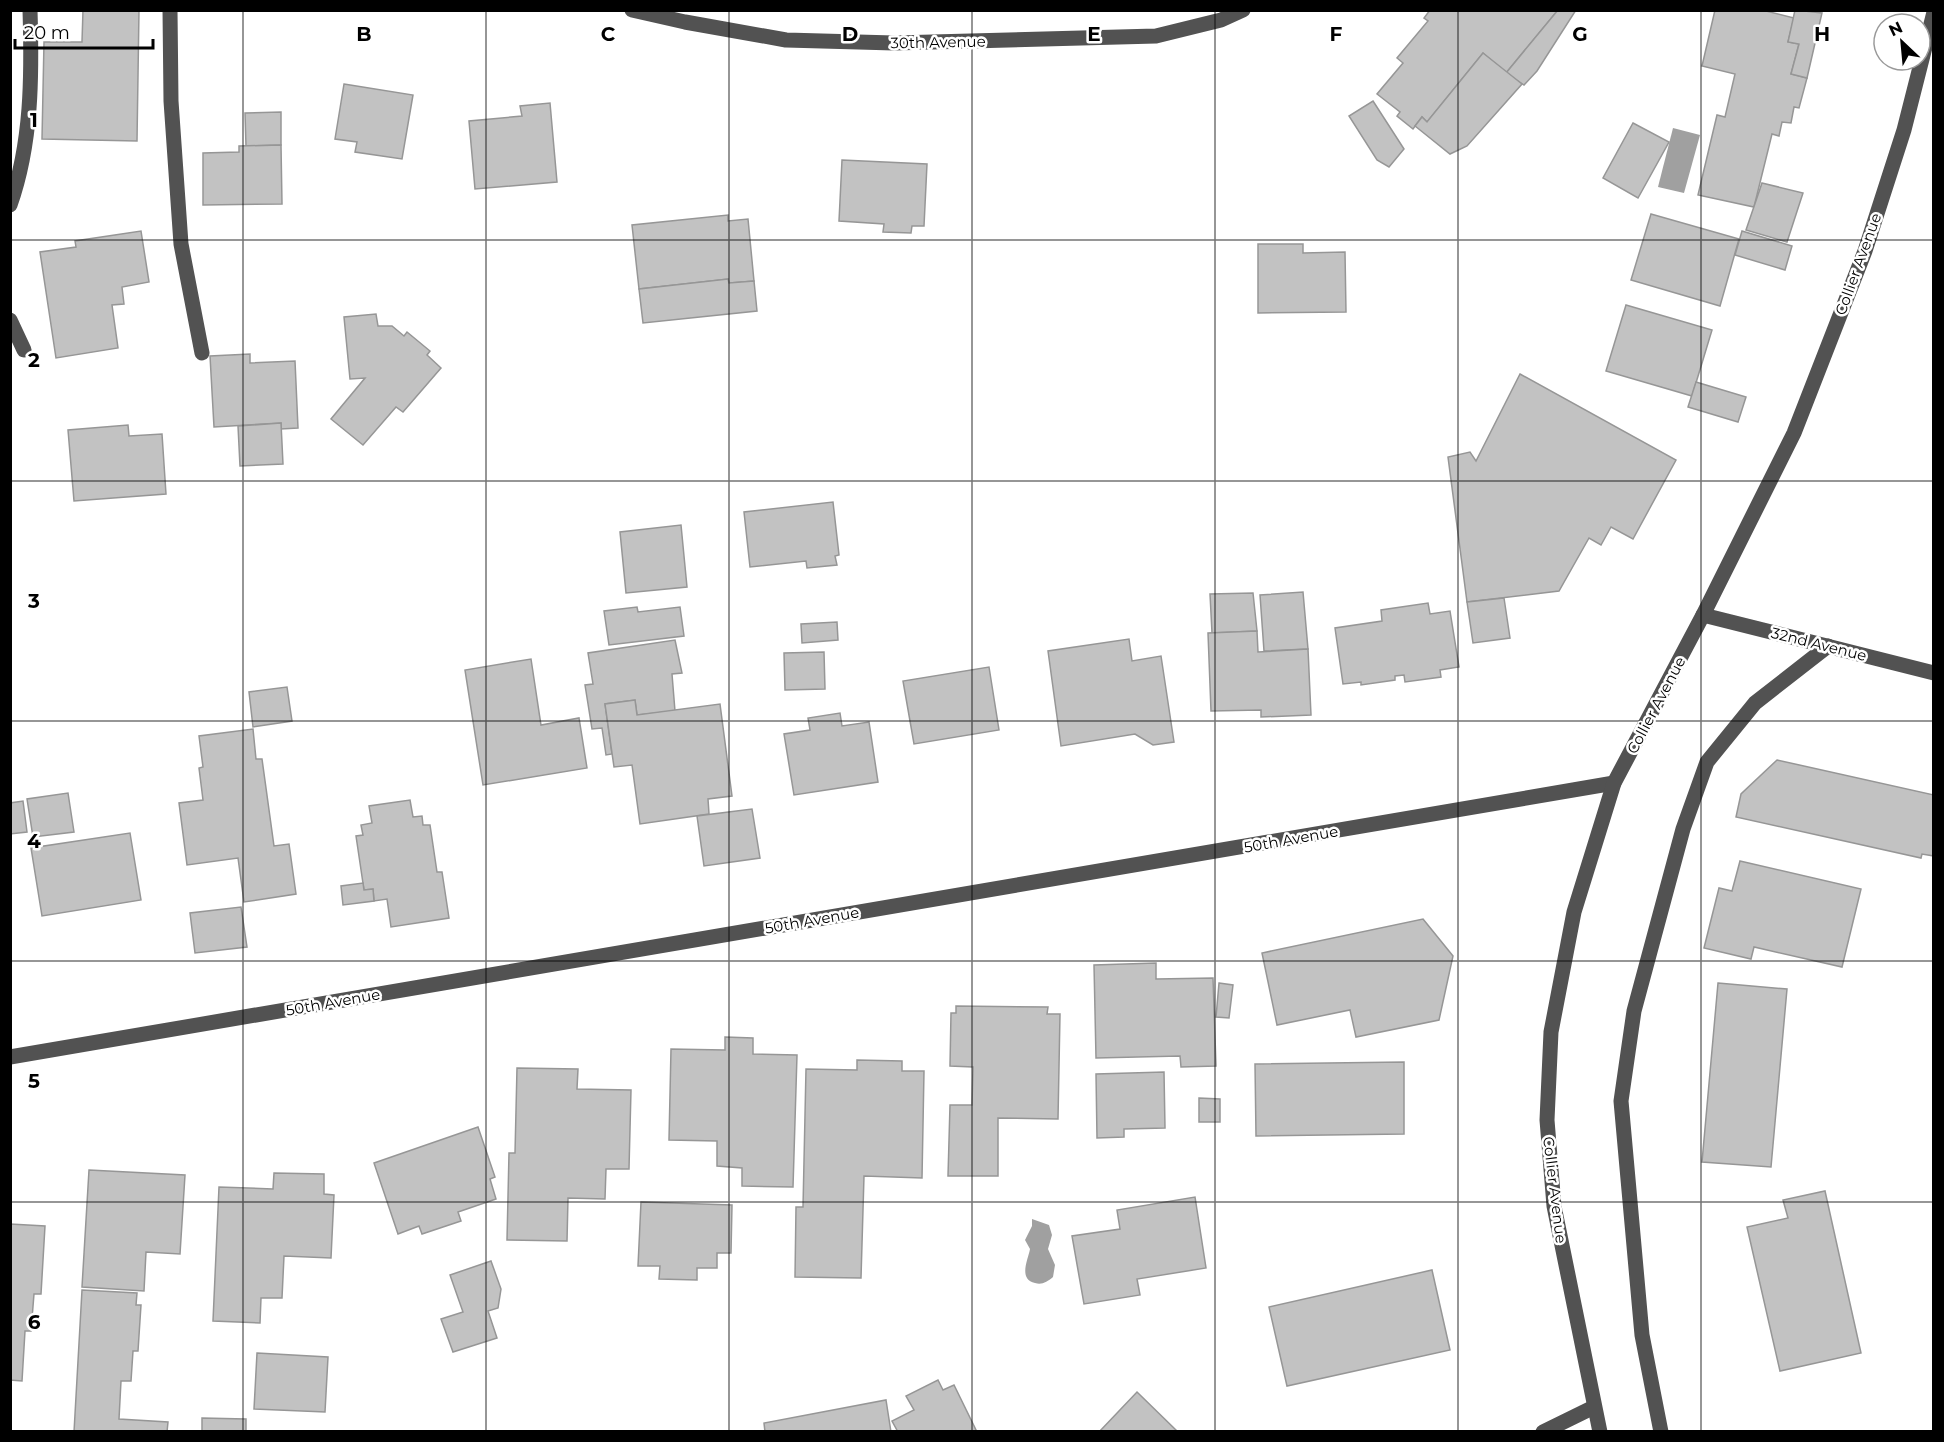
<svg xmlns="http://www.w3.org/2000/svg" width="1944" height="1442" viewBox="0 0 1944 1442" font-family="Montserrat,sans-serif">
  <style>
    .water { fill: #a0a0a0 }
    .building { fill: #c2c2c2; stroke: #969696; stroke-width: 1.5 }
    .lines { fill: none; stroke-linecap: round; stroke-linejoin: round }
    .minor { stroke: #525252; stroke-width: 15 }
    .grid { fill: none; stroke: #000; stroke-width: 1.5; stroke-opacity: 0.55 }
    .labels { text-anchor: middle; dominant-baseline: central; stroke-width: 5; stroke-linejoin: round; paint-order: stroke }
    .street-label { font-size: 15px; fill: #000; stroke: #fff }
    .grid-label { font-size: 20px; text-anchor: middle; font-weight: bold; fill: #000; stroke: #fff; stroke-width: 5; stroke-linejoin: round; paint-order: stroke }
  </style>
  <rect width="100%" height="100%" fill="#fff"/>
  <!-- water -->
  <g class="water">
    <polygon points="1673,128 1700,135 1684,193 1658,187"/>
    <path d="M 1032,1219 L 1049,1225 L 1052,1235 L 1048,1249 L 1055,1265 L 1053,1277 C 1047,1282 1042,1285 1035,1283 C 1018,1279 1028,1260 1030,1249 L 1025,1240 L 1032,1226 Z"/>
  </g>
  <!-- building -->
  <g class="building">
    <polygon points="83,10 139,10 137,141 42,139 44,42 82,42"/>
    <polygon points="1430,10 1558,10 1506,73 1483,53 1427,122 1422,117 1413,129 1397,116 1400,112 1377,94 1403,63 1397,58 1428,21 1424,18"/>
    <polygon points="1558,10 1576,10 1537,71 1524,85 1506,73"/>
    <polygon points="1715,10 1762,10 1794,18 1788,42 1799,44 1791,74 1807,78 1799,108 1794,107 1791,123 1782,122 1779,136 1772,134 1754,207 1698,195 1717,115 1725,117 1735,74 1702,66"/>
    <polygon points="1795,10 1822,13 1807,78 1791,74 1799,44 1788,42"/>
    <polygon points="1483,53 1522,84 1467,146 1450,154 1415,126 1422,117 1427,122"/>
    <polygon points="344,84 413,95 402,159 355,152 357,142 335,139"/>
    <polygon points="1373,101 1404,149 1389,167 1377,160 1349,116"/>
    <polygon points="550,103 557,182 475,189 469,121 522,116 520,106"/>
    <polygon points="281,112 281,145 246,146 245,113"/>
    <polygon points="1633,123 1669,142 1638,198 1603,178"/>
    <polygon points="281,145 282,204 203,205 203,153 239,152 239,146"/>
    <polygon points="842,160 927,164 924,226 912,226 911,233 883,232 884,224 839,221"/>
    <polygon points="1762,183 1803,193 1787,242 1746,230"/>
    <polygon points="1651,214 1739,239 1720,306 1631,280"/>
    <polygon points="728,215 728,221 748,219 754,281 729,283 728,279 639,289 632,225"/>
    <polygon points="141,231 149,282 122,287 124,304 112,305 118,348 56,358 40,252 76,247 75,241"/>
    <polygon points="1742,231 1792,246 1785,270 1735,255"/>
    <polygon points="1258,244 1303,244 1303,253 1345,252 1346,312 1258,313"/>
    <polygon points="728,279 729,283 754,281 757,311 643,323 639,289"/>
    <polygon points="1626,305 1712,330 1692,396 1606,371"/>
    <polygon points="376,314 378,326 392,326 404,336 407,332 430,351 427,355 441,368 403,412 396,407 363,445 331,419 365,378 350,379 344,317"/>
    <polygon points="250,354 250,363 295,361 298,428 281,429 281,423 214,427 210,356"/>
    <polygon points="1520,374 1676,460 1633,539 1611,527 1601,545 1589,538 1559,591 1467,602 1448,457 1470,452 1476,461"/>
    <polygon points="1696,382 1746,397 1738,422 1688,407"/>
    <polygon points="281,423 283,464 240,466 238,426"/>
    <polygon points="128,425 129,436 162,434 166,494 74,501 68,430"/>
    <polygon points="833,502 839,555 835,556 837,565 807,568 806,561 750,567 744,512"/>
    <polygon points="681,525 687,587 626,593 620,532"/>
    <polygon points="1303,592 1308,649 1264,651 1260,595"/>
    <polygon points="1253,593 1257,631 1212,633 1210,594"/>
    <polygon points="1504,598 1510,638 1473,643 1467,602"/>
    <polygon points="1428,603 1430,614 1450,611 1459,667 1440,670 1441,677 1405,682 1404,675 1395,676 1395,680 1361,685 1361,682 1343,684 1335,628 1382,621 1381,610"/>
    <polygon points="637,607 638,612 680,607 684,636 609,645 604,611"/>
    <polygon points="837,622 838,640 802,643 801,624"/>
    <polygon points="1257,631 1258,652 1308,649 1311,715 1261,717 1261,710 1211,711 1208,633"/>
    <polygon points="1129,639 1132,661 1161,656 1174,742 1153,745 1135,734 1061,746 1048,651"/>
    <polygon points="675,640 682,673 672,674 675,711 637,715 635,700 605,704 612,754 606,755 602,728 592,729 585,685 593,684 588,653"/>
    <polygon points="824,652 825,689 785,690 784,653"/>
    <polygon points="531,659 541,725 579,718 587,768 483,785 465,670"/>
    <polygon points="989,667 999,730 914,744 903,681"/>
    <polygon points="287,687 292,721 253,727 249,692"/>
    <polygon points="635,700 637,715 720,704 732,796 708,799 709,814 640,824 632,765 614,767 605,704"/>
    <polygon points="840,713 842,726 869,722 878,782 794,795 784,734 810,730 808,718"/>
    <polygon points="253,729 256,759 262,759 274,846 289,844 296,894 244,902 238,858 187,865 179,803 203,800 199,768 203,767 199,736"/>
    <polygon points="1777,760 1934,795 1934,856 1922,854 1921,858 1736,817 1741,794"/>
    <polygon points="68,793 74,832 33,837 27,799"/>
    <polygon points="410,800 413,817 422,816 423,825 430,825 437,872 442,872 449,918 391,927 387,899 374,901 373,889 364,890 356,836 363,835 361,825 372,823 369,806"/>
    <polygon points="23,801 27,832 10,834 10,803"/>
    <polygon points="752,809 760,858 704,866 697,816"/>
    <polygon points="130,833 141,900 42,916 31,848"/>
    <polygon points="1740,861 1861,889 1842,967 1754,947 1751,959 1704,948 1719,888 1732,891"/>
    <polygon points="363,883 364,890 373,889 374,901 343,905 341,886"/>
    <polygon points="241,907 247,947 195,953 190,913"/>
    <polygon points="1423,919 1453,956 1439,1020 1356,1037 1350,1010 1277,1025 1262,953"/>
    <polygon points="1156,963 1156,979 1213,978 1216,1066 1181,1067 1180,1056 1096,1058 1094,965"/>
    <polygon points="1219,983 1233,985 1229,1018 1216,1017"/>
    <polygon points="1718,983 1787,989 1771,1167 1702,1162"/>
    <polygon points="956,1006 1048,1007 1047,1014 1060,1014 1058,1119 998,1118 998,1176 948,1176 950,1105 972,1105 973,1067 950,1066 951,1013 956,1013"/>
    <polygon points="725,1037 753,1038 753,1054 797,1055 793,1187 742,1186 742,1168 717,1166 717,1141 669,1140 671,1049 725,1050"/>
    <polygon points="857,1060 902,1061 902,1071 924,1071 922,1178 864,1176 861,1278 795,1277 796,1207 803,1207 806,1069 857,1070"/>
    <polygon points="1404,1062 1404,1134 1256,1136 1255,1064"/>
    <polygon points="517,1068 578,1069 577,1089 631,1090 629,1169 606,1169 605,1199 568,1198 567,1241 507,1240 509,1153 515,1153"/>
    <polygon points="1164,1072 1165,1128 1124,1129 1124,1137 1097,1138 1096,1074"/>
    <polygon points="1199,1098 1220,1099 1220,1122 1199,1122"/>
    <polygon points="478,1127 495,1177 490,1179 496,1199 458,1212 461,1221 422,1234 419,1226 398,1234 374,1163"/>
    <polygon points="89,1170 185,1175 180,1254 146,1252 144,1291 82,1287"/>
    <polygon points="274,1173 324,1174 324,1194 334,1195 331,1258 284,1256 282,1298 261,1298 260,1323 213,1321 219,1187 273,1189"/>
    <polygon points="1825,1191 1861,1353 1780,1371 1747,1227 1788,1218 1783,1200"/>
    <polygon points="1195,1197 1206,1268 1137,1279 1140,1295 1084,1304 1072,1236 1120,1229 1117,1210"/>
    <polygon points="641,1202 732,1205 731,1253 717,1253 717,1268 697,1268 697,1280 659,1279 660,1266 638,1266"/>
    <polygon points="10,1224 45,1226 41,1294 34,1294 31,1331 25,1331 22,1381 10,1380"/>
    <polygon points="491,1261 501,1289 498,1308 488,1311 497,1338 453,1352 441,1319 463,1312 450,1275"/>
    <polygon points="1432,1270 1450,1350 1287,1386 1269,1307"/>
    <polygon points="82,1290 137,1293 136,1305 141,1305 138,1351 133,1351 131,1381 121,1381 119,1419 168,1422 167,1432 74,1432"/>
    <polygon points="257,1353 328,1357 325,1412 254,1409"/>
    <polygon points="938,1380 943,1390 954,1385 977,1432 898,1432 892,1421 914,1410 906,1396"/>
    <polygon points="1137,1392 1178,1432 1099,1432"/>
    <polygon points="886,1400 891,1432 765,1432 764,1423"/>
    <polygon points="202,1418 246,1419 246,1432 202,1432"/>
  </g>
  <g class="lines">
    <!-- minor -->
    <g class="minor">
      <polyline points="170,10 171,101 181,244 202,353"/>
      <polyline points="632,10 685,22 786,40 894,43 1156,36 1221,20 1243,10"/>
      <path d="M 10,205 C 32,143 32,75 30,10"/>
      <polyline points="10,320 24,350"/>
      <polyline points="1703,615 1934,673"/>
      <polyline points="10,1057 1614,783"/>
      <polyline points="1543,1432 1594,1407"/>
      <polyline points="1600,1432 1554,1206 1547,1120 1551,1032 1574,912 1614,783 1703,615 1794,433 1865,251 1904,130 1934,12"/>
      <polyline points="1661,1432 1642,1335 1621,1101 1634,1011 1683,829 1707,762 1755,703 1828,646"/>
    </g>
  </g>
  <!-- grid -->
  <path class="grid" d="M 243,10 L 243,1432M 486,10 L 486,1432M 729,10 L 729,1432M 972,10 L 972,1432M 1215,10 L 1215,1432M 1458,10 L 1458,1432M 1701,10 L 1701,1432M 10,240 L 1934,240M 10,481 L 1934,481M 10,721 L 1934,721M 10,961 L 1934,961M 10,1202 L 1934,1202"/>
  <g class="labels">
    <!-- street labels -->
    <g class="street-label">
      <text transform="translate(938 42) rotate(-1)">30th Avenue</text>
      <text transform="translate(1858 264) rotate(-70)">Collier Avenue</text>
      <text transform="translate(1819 644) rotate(14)">32nd Avenue</text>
      <text transform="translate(1656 705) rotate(-62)">Collier Avenue</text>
      <text transform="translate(1291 839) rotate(-10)">50th Avenue</text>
      <text transform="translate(812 920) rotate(-10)">50th Avenue</text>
      <text transform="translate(333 1002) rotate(-10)">50th Avenue</text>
      <text transform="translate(1555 1190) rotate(83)">Collier Avenue</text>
    </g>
  </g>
  <g class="grid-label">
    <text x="364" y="41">B</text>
    <text x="608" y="41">C</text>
    <text x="850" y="41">D</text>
    <text x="1094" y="41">E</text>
    <text x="1336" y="41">F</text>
    <text x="1580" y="41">G</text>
    <text x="1822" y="41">H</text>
    <text x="34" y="127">1</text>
    <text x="34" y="367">2</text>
    <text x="34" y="608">3</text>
    <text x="34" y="848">4</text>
    <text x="34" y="1088">5</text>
    <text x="34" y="1329">6</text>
  </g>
  <!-- border -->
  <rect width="1944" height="1442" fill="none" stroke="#000000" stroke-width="24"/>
  <!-- north arrow -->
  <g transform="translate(1902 42) rotate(334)"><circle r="28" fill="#ffffff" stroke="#999999" stroke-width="1.5"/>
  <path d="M0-4.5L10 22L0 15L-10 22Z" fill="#000000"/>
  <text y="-9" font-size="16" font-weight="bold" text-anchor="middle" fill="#000000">N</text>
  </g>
  <!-- scale -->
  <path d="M15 39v9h138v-9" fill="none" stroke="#000000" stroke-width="3"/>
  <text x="24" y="39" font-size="18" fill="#000000" stroke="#ffffff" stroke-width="4.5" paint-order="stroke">20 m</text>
</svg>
